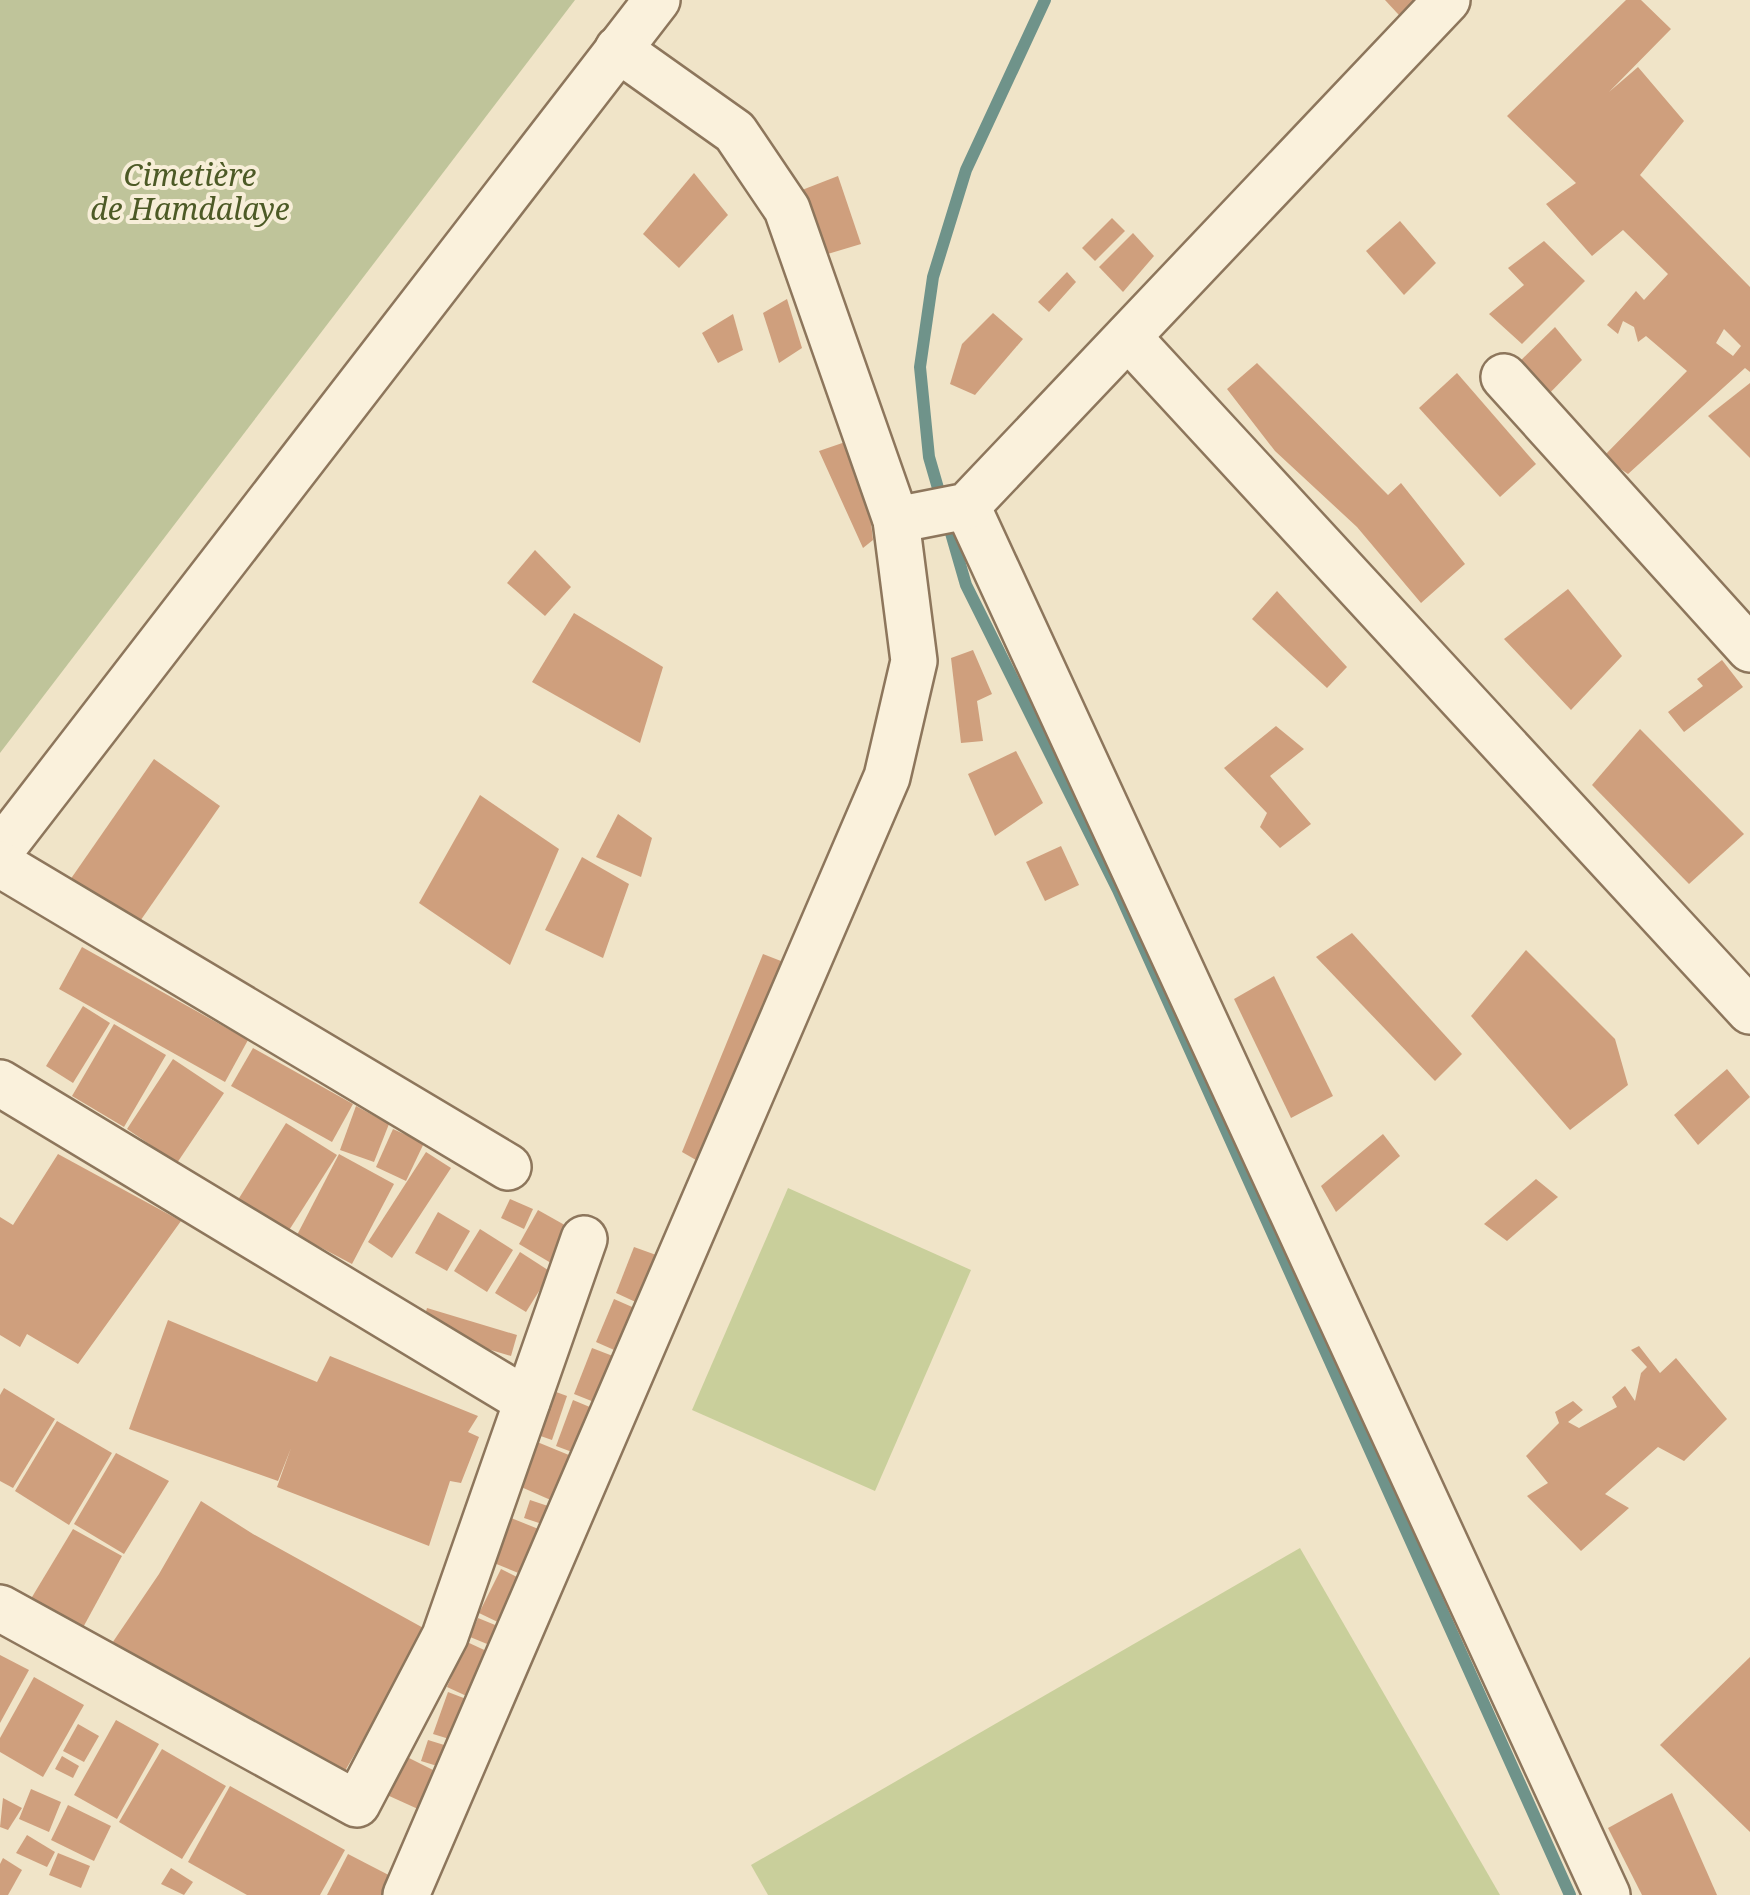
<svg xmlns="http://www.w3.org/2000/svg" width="1750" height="1895" viewBox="0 0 1750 1895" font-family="'Noto Serif',serif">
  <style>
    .green { fill: #c9cf9b }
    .cemetery { fill: #bfc49a }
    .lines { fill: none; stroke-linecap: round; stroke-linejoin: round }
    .stream { stroke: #6f938a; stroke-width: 12 }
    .building { fill: #cf9f7d; fill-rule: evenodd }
    .minor-casing { stroke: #8d765c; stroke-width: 50 }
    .minor { stroke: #faf1dc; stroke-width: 45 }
    .labels { text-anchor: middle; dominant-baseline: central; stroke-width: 8; stroke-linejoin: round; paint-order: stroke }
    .park-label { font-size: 30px; font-style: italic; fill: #4d5a26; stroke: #f7eed8 }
  </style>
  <rect width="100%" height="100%" fill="#f0e4c8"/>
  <!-- green -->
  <g class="green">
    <polygon points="788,1188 971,1270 875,1491 692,1410"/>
    <polygon points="1300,1548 1500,1895 768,1895 751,1865"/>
  </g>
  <!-- cemetery -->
  <polygon class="cemetery" points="0,0 575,0 0,753"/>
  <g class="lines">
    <!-- stream -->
    <polyline class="stream" points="1045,0 966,170 933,277 920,367 929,457 966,585 1118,890 1570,1895"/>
  </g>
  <!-- building -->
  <g class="building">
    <polygon points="1385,0 1443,0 1411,28"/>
    <path d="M 1626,0 L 1641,0 L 1671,29 L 1609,92 L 1638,67 L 1684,121 L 1640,175 L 1750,287 L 1750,372 L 1745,368 L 1628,474 L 1603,457 L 1687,371 L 1646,336 L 1638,342 L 1634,327 L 1623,321 L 1618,334 L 1607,325 L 1636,291 L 1644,300 L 1668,274 L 1623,230 L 1592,256 L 1546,204 L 1576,183 L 1507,116 ZM 1724,329 L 1741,346 L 1733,356 L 1716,343 Z"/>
    <polygon points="694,173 728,215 679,268 643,234"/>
    <polygon points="838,176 861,244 821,256 802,190"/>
    <polygon points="1112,218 1125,231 1095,261 1082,248"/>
    <polygon points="1400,221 1436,263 1404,295 1366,251"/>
    <polygon points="1133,233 1154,256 1123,292 1099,267"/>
    <polygon points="1544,241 1585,281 1522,344 1489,314 1524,285 1508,268"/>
    <polygon points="1067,272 1076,282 1049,312 1038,302"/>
    <polygon points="787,299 802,348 779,363 763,313"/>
    <polygon points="993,313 1023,339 975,395 950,384 962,344"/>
    <polygon points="733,314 743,350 718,363 702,333"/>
    <polygon points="1555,327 1582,360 1541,402 1512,369"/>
    <polygon points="1257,363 1388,495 1401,483 1465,564 1421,603 1357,527 1275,451 1227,389"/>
    <polygon points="1457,373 1536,464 1500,497 1419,408"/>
    <polygon points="1750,383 1750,458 1708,416"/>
    <polygon points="854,439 881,515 871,523 873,540 863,548 819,451"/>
    <polygon points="535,550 571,587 545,616 507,583"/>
    <polygon points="1568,589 1622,656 1571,710 1504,639"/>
    <polygon points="1277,591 1347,667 1327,688 1252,619"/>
    <polygon points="574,613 663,667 640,743 532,682"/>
    <polygon points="973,650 992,694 977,701 983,741 961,743 951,658"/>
    <polygon points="1722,660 1743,687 1684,732 1668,712 1703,686 1697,679"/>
    <polygon points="1276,726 1304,749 1270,776 1311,824 1280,848 1260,827 1267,813 1224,768"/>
    <polygon points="1640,729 1744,834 1689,884 1592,785"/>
    <polygon points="1016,751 1043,803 995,836 968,774"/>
    <polygon points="154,759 220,806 136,927 70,880"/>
    <polygon points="480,795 559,849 510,965 419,903"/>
    <polygon points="618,814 652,838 641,877 596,857"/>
    <polygon points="1061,846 1079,885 1045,901 1026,862"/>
    <polygon points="582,857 629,884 603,958 545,930"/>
    <polygon points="1352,933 1462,1054 1435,1081 1316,957"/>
    <polygon points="82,947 248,1040 225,1082 59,989"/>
    <polygon points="1526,950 1615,1039 1628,1085 1570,1130 1471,1016"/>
    <polygon points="763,954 804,970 717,1172 682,1152"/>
    <polygon points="1274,976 1333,1096 1291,1118 1234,999"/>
    <polygon points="83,1006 110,1023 73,1083 46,1066"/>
    <polygon points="114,1024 166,1055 124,1127 72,1096"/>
    <polygon points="253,1048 353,1104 332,1142 231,1086"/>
    <polygon points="173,1059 224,1093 177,1163 127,1129"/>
    <polygon points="1727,1069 1750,1097 1698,1145 1674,1115"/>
    <polygon points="356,1106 389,1124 374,1162 340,1150"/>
    <polygon points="286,1123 337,1155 286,1235 236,1203"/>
    <polygon points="393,1129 424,1143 406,1181 376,1167"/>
    <polygon points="1383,1134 1400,1156 1336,1212 1321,1186"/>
    <polygon points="426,1152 451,1168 392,1258 368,1242"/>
    <polygon points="58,1154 181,1221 78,1364 27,1334 20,1347 0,1335 0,1217 13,1225"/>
    <polygon points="339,1154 394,1184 352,1264 297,1235"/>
    <polygon points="1536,1179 1558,1197 1507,1241 1484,1224"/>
    <polygon points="510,1199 533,1209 524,1229 501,1218"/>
    <polygon points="538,1210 570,1228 551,1263 519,1244"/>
    <polygon points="438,1212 470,1231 447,1271 415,1253"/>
    <polygon points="480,1229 513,1250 487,1292 454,1271"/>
    <polygon points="634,1247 659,1256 640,1304 616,1293"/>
    <polygon points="520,1252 551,1272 526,1312 495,1293"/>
    <polygon points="614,1299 639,1310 621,1353 596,1342"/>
    <polygon points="427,1308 517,1335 511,1356 421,1329"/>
    <polygon points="168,1320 317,1382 330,1356 478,1416 468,1432 479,1437 461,1483 450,1481 429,1546 277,1487 291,1448 278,1481 129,1429"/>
    <polygon points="1639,1346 1660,1373 1676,1358 1727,1419 1684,1461 1658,1447 1605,1494 1629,1508 1581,1551 1527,1496 1548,1483 1526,1456 1559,1423 1555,1412 1573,1401 1583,1410 1568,1422 1579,1428 1617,1407 1612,1397 1625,1386 1635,1401 1641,1373 1647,1367 1631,1350"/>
    <polygon points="592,1348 618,1358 599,1404 574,1394"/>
    <polygon points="4,1388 55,1419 13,1488 0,1481 0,1395"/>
    <polygon points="548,1389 567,1396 552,1440 532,1433"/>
    <polygon points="573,1400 597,1410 580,1455 556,1446"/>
    <polygon points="57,1421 112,1453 69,1525 15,1491"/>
    <polygon points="530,1439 581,1460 562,1505 512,1483"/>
    <polygon points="116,1453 169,1481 124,1554 74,1524"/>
    <polygon points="530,1500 557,1509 551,1527 524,1518"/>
    <polygon points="201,1501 253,1534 427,1630 342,1776 104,1655 159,1574"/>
    <polygon points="506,1516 546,1532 528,1577 489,1561"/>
    <polygon points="73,1529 122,1556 80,1633 29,1602"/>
    <polygon points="501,1569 527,1582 506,1626 479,1613"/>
    <polygon points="478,1618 505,1629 497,1648 470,1637"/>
    <polygon points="467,1642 493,1654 473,1699 447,1687"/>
    <polygon points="0,1655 29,1670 0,1723"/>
    <polygon points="1750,1657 1750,1832 1660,1745"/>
    <polygon points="34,1677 84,1705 43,1777 0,1752 0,1738"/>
    <polygon points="448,1692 474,1702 459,1742 433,1734"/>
    <polygon points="116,1720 159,1744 117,1819 74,1795"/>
    <polygon points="78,1724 99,1736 84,1762 63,1751"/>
    <polygon points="428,1740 454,1748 447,1769 421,1761"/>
    <polygon points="162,1749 226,1786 182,1859 119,1822"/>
    <polygon points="62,1756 79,1766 73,1778 55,1769"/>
    <polygon points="405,1756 445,1776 429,1814 387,1795"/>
    <polygon points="230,1786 345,1850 320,1895 247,1895 188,1862"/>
    <polygon points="31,1789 61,1802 49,1832 19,1819"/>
    <polygon points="1672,1793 1717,1895 1642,1895 1608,1828"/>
    <polygon points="3,1798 22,1808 8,1830 0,1827"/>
    <polygon points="68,1805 111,1826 94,1861 51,1840"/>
    <polygon points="27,1835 55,1852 47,1867 16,1853"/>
    <polygon points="58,1853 90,1866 81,1888 49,1875"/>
    <polygon points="348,1854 406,1884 401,1895 327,1895"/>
    <polygon points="3,1858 22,1870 8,1895 0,1895 0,1864"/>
    <polygon points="171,1868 193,1882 184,1895 161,1884"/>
  </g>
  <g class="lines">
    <!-- minor casing -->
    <g class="minor-casing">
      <g id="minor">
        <polyline points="1128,337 1750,1011"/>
        <polyline points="1504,377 1750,649"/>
        <polyline points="967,506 1607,1895"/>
        <polyline points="896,520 967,506 1447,0"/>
        <polyline points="0,851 657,0"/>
        <polyline points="0,864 508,1167"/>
        <polyline points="0,1083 527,1401"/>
        <polyline points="0,1608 357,1804 445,1636 584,1239"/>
        <polyline points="406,1895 887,777 914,661 896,520 787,209 735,132 618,49"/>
      </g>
    </g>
    <!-- minor -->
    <use href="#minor" class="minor"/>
  </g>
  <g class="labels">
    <!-- park labels -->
    <g class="park-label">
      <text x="190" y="174">Cimetière<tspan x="190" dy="34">de Hamdalaye</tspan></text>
    </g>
  </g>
</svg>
